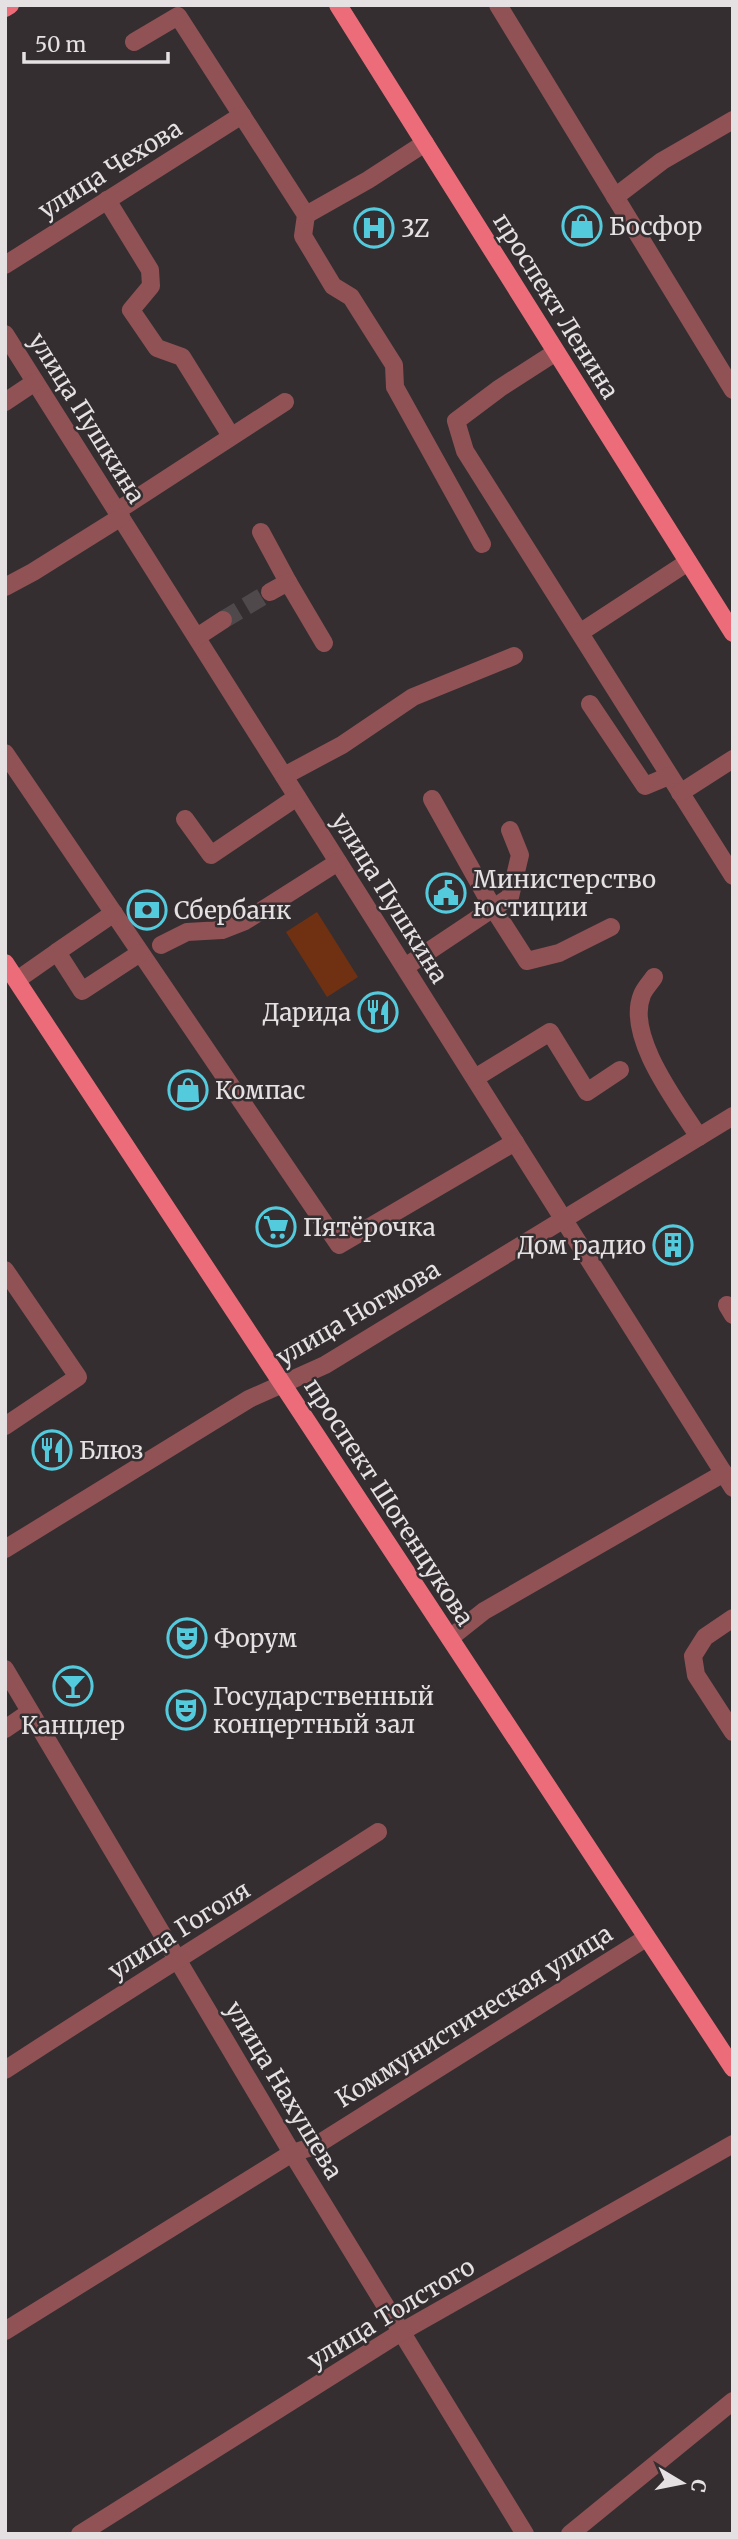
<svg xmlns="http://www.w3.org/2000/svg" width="738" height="2539" viewBox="0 0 738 2539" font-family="Merriweather,serif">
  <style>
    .green { fill: #703112 }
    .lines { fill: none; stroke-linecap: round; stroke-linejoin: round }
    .minor-tunnel { stroke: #4f494c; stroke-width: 18; stroke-dasharray: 18 9; stroke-linecap: butt }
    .minor { stroke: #905255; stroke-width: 18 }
    .major { stroke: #ec6d79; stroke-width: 18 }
    .labels { text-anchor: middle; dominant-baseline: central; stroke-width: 5; stroke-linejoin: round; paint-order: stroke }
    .street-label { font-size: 24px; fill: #e5e1e3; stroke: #342e31 }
    .poi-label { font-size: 24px; fill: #e5e1e3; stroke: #342e31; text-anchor: start }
  </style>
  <rect width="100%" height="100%" fill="#342e31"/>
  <!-- green -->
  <polygon class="green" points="317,912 358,977 327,997 286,932"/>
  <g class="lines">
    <!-- minor-tunnel -->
    <polyline class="minor-tunnel" points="223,620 270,592"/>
    <!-- minor -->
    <g class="minor">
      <polyline points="498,5 733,390"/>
      <polyline points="134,42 178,16 306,215 303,236 333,286 351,297 394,365 395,387 482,544"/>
      <polyline points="615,197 662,161 733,120"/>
      <polyline points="107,200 150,270 151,286 131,310 157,348 182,357 231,436"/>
      <polyline points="306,215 368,180 425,143"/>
      <polyline points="5,265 242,115"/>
      <polyline points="5,334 733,1488"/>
      <polyline points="556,352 500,388 456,421 465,451 733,876"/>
      <polyline points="5,402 35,382"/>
      <polyline points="117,511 285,402"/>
      <polyline points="261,532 288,582"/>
      <polyline points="5,587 33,572 121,517"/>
      <polyline points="270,592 288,582 324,643"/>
      <polyline points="581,632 688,562"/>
      <polyline points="197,637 223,620"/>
      <polyline points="590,704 645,786 669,776"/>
      <polyline points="5,753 339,1245 515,1142"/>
      <polyline points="284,776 342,745 413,697 514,656"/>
      <polyline points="680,793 733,759"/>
      <polyline points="432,799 493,908 527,961 559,953 611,927"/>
      <polyline points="185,819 211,855 297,797"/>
      <polyline points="161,945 187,932 222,930 245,921 338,862"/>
      <polyline points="57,952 114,913"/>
      <polyline points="405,967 510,897 520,855 510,830"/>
      <path d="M 654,977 C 651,982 644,989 642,995 C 625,1036 678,1104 699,1137"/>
      <polyline points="17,980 57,952 82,991 140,953"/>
      <polyline points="475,1078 550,1032 587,1092 620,1070"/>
      <polyline points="5,1270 78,1377 5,1426"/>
      <polyline points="727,1305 733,1315"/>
      <polyline points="5,1549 249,1399 325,1365 733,1116"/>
      <polyline points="733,1618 705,1637 693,1656 696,1675 733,1732"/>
      <polyline points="450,1638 484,1611 724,1473"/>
      <polyline points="5,1669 292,2153 525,2534"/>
      <polyline points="5,1729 30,1712"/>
      <path d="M 5,2070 C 129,1989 254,1912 378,1832"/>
      <polyline points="5,2331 292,2153 315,2146 646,1938"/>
      <polyline points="80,2534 403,2331 733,2144"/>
      <polyline points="570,2534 733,2401"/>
    </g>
    <!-- major -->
    <g class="major">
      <polyline points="338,5 733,633"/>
      <polyline points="5,8 10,5"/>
      <polyline points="5,963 733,2068"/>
    </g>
  </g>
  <!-- icons -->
  <defs>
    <g id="shop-ring" transform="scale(2.0125)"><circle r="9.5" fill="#342e31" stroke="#54cadd" stroke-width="1.5"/><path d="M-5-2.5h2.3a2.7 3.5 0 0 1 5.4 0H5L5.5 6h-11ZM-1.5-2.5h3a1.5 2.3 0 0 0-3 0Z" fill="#54cadd"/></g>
    <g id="hospital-ring" transform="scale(2.0125)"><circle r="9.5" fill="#342e31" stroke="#54cadd" stroke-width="1.5"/><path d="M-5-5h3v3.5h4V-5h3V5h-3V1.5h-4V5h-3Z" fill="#54cadd"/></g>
    <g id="civic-ring" transform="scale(2.0125)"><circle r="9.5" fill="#342e31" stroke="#54cadd" stroke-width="1.5"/><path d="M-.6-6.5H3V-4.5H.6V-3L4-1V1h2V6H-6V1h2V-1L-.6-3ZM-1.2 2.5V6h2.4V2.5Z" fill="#54cadd"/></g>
    <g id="bank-ring" transform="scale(2.0125)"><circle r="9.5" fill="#342e31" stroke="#54cadd" stroke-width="1.5"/><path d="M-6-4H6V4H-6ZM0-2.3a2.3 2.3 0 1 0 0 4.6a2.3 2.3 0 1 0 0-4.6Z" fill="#54cadd"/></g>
    <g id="restaurant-ring" transform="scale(2.0125)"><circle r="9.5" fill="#342e31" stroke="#54cadd" stroke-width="1.5"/><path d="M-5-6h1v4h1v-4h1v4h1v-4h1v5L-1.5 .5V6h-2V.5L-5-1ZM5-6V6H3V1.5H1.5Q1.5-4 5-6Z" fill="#54cadd"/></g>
    <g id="supermarket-ring" transform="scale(2.0125)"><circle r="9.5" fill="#342e31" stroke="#54cadd" stroke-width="1.5"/><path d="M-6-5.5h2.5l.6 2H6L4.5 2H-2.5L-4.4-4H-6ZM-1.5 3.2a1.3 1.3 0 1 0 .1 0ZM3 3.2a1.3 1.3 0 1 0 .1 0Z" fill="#54cadd"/></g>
    <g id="building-ring" transform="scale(2.0125)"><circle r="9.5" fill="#342e31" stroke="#54cadd" stroke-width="1.5"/><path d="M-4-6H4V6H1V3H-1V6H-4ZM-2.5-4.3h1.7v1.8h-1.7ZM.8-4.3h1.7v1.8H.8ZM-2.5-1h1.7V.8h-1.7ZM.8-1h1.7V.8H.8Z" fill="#54cadd"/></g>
    <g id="theatre-ring" transform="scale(2.0125)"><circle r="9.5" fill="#342e31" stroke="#54cadd" stroke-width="1.5"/><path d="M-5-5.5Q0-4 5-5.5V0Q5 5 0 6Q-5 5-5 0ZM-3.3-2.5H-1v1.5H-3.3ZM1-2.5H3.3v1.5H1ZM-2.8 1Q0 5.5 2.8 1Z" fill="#54cadd"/></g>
    <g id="bar-ring" transform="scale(2.0125)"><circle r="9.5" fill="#342e31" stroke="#54cadd" stroke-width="1.5"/><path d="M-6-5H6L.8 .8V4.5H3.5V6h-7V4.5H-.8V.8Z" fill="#54cadd"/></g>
  </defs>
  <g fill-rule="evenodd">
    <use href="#shop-ring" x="582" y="226"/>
    <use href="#hospital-ring" x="374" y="228"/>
    <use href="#civic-ring" x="446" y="893"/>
    <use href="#bank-ring" x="147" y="910"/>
    <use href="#restaurant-ring" x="378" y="1012"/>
    <use href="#shop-ring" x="188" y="1090"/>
    <use href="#supermarket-ring" x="276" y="1227"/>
    <use href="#building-ring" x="673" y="1245"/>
    <use href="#restaurant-ring" x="52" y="1450"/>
    <use href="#theatre-ring" x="187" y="1638"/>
    <use href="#bar-ring" x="73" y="1686"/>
    <use href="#theatre-ring" x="186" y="1710"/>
  </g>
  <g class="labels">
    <!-- street labels -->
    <g class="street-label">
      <text transform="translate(110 169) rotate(-32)">улица Чехова</text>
      <text transform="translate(556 306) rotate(58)">проспект Ленина</text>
      <text transform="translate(87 418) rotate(58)">улица Пушкина</text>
      <text transform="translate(390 898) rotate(58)">улица Пушкина</text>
      <text transform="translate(358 1313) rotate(-30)">улица Ногмова</text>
      <text transform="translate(389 1502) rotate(57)">проспект Шогенцукова</text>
      <text transform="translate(179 1930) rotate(-32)">улица Гоголя</text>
      <text transform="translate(474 2016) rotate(-32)">Коммунистическая улица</text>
      <text transform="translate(284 2090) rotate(59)">улица Нахушева</text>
      <text transform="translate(391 2313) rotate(-31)">улица Толстого</text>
    </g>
    <!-- poi labels -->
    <g class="poi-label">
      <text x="609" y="226">Босфор</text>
      <text x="401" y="228">3Z</text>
      <text x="473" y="879">Министерство<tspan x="473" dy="28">юстиции</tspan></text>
      <text x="174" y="910">Сбербанк</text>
      <text x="351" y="1012" text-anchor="end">Дарида</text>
      <text x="215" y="1090">Компас</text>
      <text x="303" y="1227">Пятёрочка</text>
      <text x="646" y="1245" text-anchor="end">Дом радио</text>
      <text x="79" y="1450">Блюз</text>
      <text x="214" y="1638">Форум</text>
      <text x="213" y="1696">Государственный<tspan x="213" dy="28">концертный зал</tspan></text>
      <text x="73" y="1725" text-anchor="middle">Канцлер</text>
    </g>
  </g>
  <!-- border -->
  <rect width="738" height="2539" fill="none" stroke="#e5e1e3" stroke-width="14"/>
  <!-- north arrow -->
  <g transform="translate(682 2483) rotate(100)" stroke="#342e31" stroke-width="5" paint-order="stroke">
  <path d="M0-5L12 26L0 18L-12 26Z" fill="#e5e1e3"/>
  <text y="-10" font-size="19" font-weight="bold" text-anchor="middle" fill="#e5e1e3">С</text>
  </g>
  <!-- scale -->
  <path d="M24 52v10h144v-10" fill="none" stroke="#e5e1e3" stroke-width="3.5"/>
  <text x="35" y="52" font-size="21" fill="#e5e1e3" stroke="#342e31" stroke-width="5" paint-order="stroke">50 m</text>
</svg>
